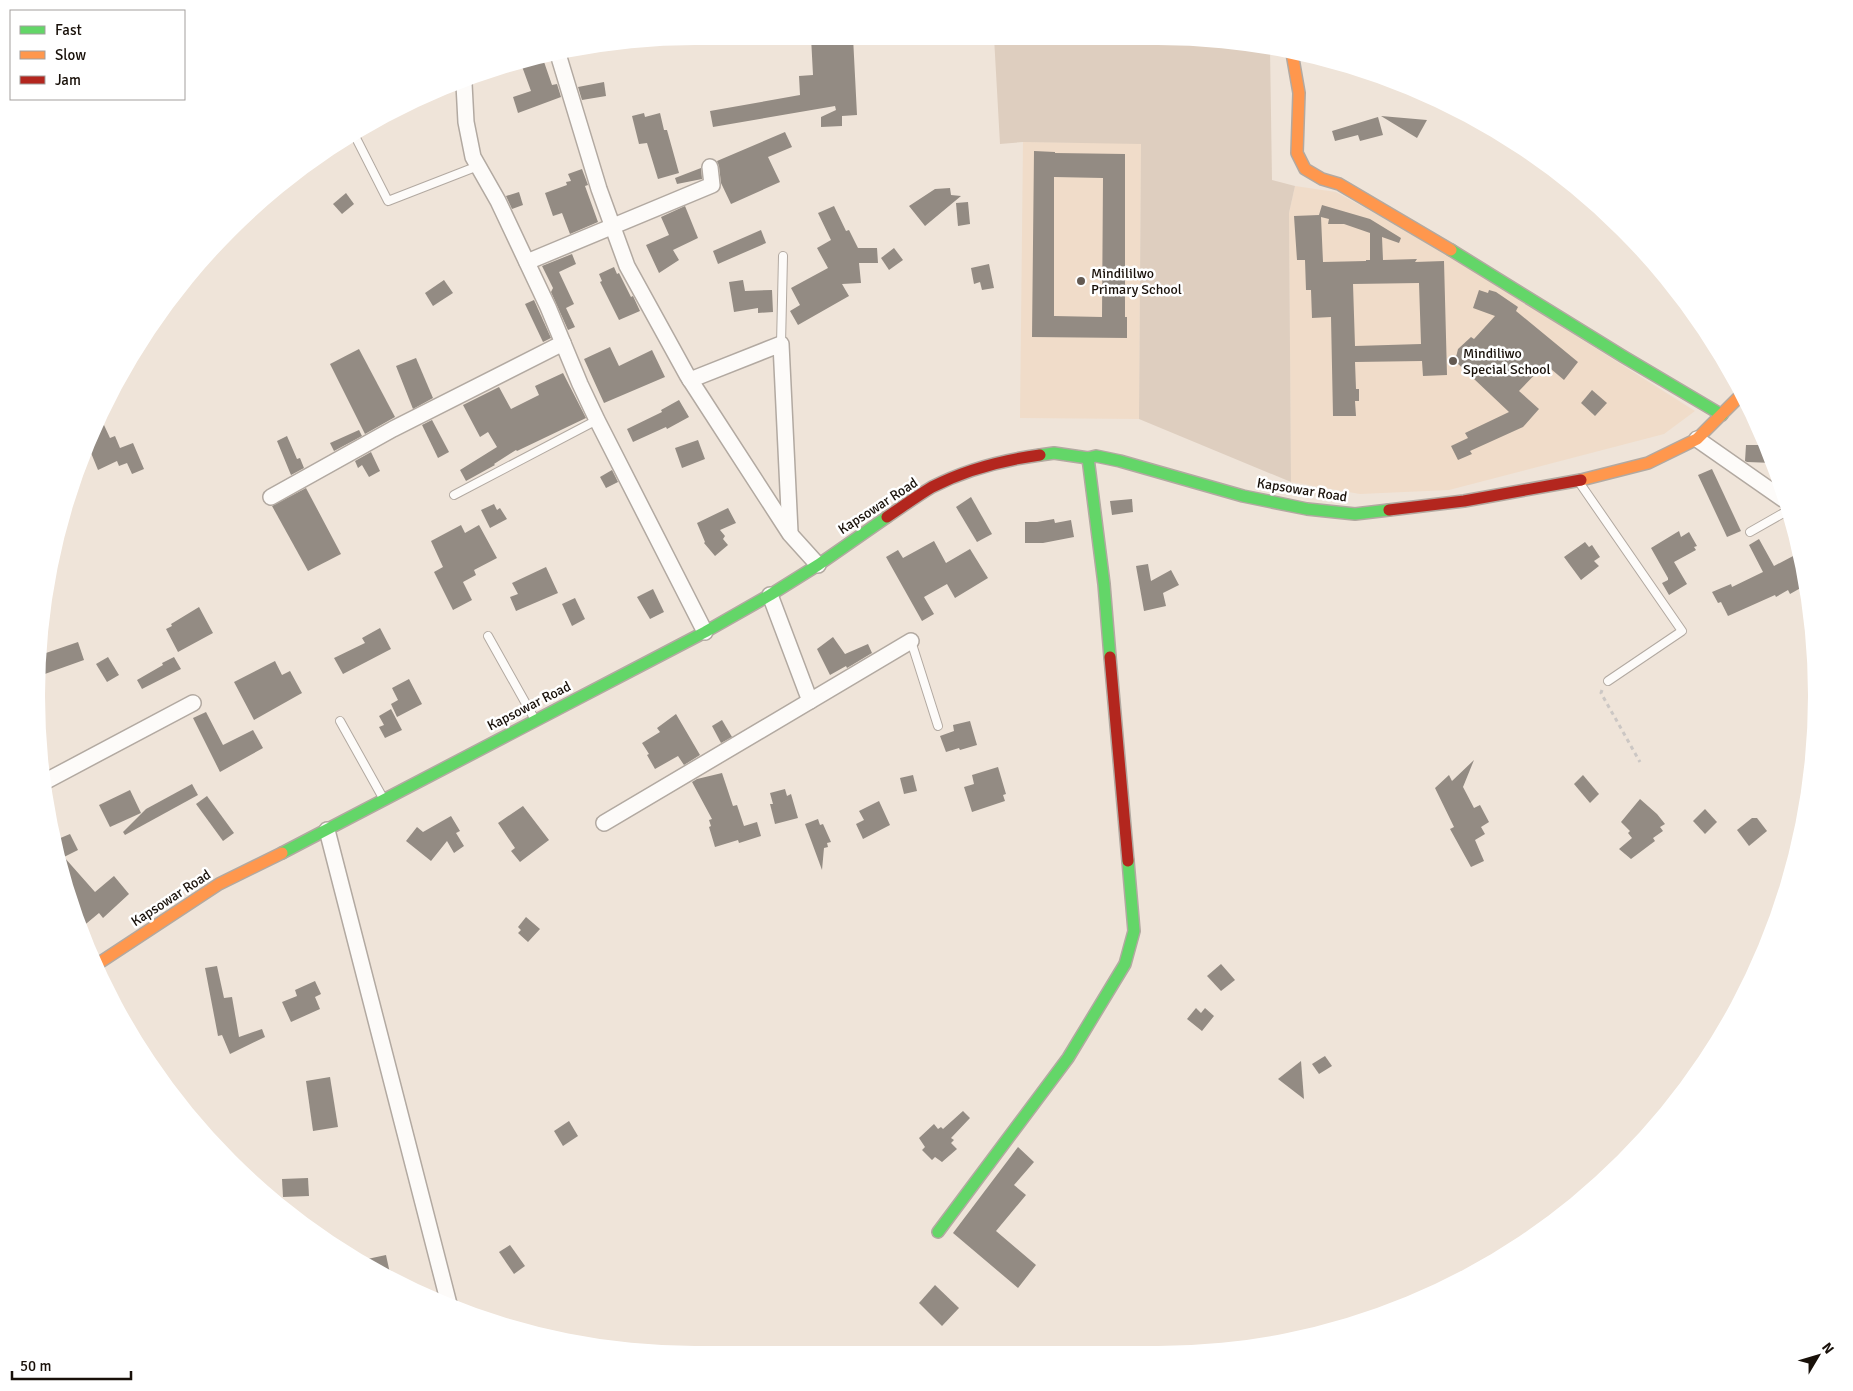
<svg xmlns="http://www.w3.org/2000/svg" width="1853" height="1391" viewBox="0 0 1853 1391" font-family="Signika,sans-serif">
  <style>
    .built { fill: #f0dcc9 }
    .green { fill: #decebf }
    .building { fill: #938b83; fill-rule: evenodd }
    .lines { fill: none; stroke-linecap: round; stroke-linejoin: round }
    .lane-casing { stroke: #b2a9a1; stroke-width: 10 }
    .street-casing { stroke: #b2a9a1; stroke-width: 18 }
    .fast-casing { stroke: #b2a9a1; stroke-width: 14 }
    .slow-casing { stroke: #b2a9a1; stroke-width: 14 }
    .jam-casing { stroke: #b2a9a1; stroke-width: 14 }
    .path { stroke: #ccc7c4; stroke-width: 3; stroke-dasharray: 4 4; stroke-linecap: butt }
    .lane { stroke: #fdfbf9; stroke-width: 8 }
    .street { stroke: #fdfbf9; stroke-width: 15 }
    .fast { stroke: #63d668; stroke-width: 11 }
    .slow { stroke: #ff974d; stroke-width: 11 }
    .jam { stroke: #b3261e; stroke-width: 11 }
    .poi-dot { fill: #635a52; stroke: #fff; stroke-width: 2 }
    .labels { text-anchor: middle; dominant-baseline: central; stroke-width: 5; stroke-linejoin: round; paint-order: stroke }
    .poi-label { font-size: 14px; fill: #181009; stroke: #fff; text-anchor: start }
    .street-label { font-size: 14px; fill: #181009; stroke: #fff }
  </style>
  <rect width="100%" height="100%" fill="#efe4d9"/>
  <!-- built -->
  <g class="built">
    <polygon points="1023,142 1141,143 1139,419 1020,418"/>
    <polygon points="1295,186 1336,192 1434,246 1695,411 1664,434 1449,490 1360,494 1291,482 1289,213"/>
  </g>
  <!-- green -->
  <polygon class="green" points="994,37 1200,38 1270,49 1272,180 1295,186 1289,213 1291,482 1139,419 1141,144 1023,142 1000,144"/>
  <!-- building -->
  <g class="building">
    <polygon points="811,37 853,37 857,115 842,116 842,126 821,127 821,117 836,110 835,106 713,127 710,111 800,95 799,76 813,75"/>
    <polygon points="542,56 552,85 557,84 561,97 518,113 513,97 531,91 520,61"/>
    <polygon points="604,82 606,96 582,100 578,87"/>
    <polygon points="644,113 645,117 660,113 664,130 667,130 679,173 658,179 647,143 639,144 632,116"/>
    <polygon points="1381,116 1427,120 1417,138"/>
    <polygon points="1378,117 1383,135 1360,141 1358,135 1335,141 1332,131"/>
    <polygon points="785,132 792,147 768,157 780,182 731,204 721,183 719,166 717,161"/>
    <path d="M 1034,151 L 1055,152 L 1055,153 L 1125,154 L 1125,317 L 1127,317 L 1127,338 L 1032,337 ZM 1054,177 L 1103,178 L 1102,317 L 1054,316 Z"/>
    <polygon points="701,168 702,179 677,184 675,178"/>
    <polygon points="582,169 588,185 585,186 598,222 570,234 562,213 553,216 545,193 567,185 566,182 571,181 568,174"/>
    <polygon points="950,188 951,195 961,196 925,226 909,206 935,189"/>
    <polygon points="519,192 523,205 512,209 506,196"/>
    <polygon points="346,193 354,204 342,214 333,204"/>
    <polygon points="968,202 970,224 958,226 956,203"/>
    <path d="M 1322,205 L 1370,219 L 1401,238 L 1399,243 L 1382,237 L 1383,260 L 1417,259 L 1415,262 L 1444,261 L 1447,375 L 1423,376 L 1422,361 L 1355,362 L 1356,389 L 1359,389 L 1359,401 L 1355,401 L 1356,416 L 1333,416 L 1331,317 L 1312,318 L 1311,290 L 1306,290 L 1305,260 L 1297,260 L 1294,216 L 1319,215 ZM 1321,217 L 1329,219 L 1328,224 L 1344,224 L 1370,233 L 1370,260 L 1366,260 L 1366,261 L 1323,262 ZM 1419,283 L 1421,344 L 1355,346 L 1353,284 Z"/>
    <polygon points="685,206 698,238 673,250 679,260 659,273 646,245 669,235 661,217"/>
    <polygon points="834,206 846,231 849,230 858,248 877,248 878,263 859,263 861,283 842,284 849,296 798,325 790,311 800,305 791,288 828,268 817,248 831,240 818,213"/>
    <polygon points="761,230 766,243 718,264 713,251"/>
    <polygon points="894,248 903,260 889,270 881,258"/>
    <polygon points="572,254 576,264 559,272 574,304 566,308 575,327 568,330 551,292 553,288 542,266"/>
    <polygon points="989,264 994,288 982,290 980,282 974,284 971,268"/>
    <polygon points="614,267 617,274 619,273 631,297 633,296 640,311 619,320 600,282 602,281 599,274"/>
    <polygon points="444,280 453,293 433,306 425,293"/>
    <polygon points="743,280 745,291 772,290 773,312 758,313 758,308 734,312 729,282"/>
    <polygon points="1479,290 1488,293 1489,290 1496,292 1518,307 1516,311 1578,362 1564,380 1545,364 1519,391 1539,409 1523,427 1470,451 1472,454 1458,460 1451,446 1468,438 1465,433 1509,412 1455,361 1458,349 1471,337 1474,339 1495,316 1473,308"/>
    <polygon points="534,300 551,338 543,342 525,304"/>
    <polygon points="610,347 619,366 652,350 665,377 604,403 584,359"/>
    <polygon points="359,349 395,417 365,434 330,364"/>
    <polygon points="416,358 433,398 413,409 396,366"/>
    <polygon points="563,373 586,418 517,451 516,450 494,464 495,465 466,481 460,470 497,447 488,432 480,437 463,405 499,387 511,409 539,395 535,386"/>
    <polygon points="1592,390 1607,403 1595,416 1581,403"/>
    <polygon points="679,400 689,417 667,429 666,427 633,442 627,429 662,412 661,410"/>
    <polygon points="432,420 449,452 438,458 422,425"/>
    <polygon points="104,425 110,438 115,436 120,448 133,443 144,469 132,474 127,463 119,466 117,461 98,470 89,448 96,429"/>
    <polygon points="359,430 362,436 334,451 330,443"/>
    <polygon points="287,436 297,459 300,458 304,468 291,475 277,441"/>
    <polygon points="698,440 705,459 682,468 675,448"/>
    <polygon points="1746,445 1767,445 1773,463 1747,462 1745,461"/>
    <polygon points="371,452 380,471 369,477 362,465 358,468 355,461"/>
    <polygon points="1712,469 1741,531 1727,537 1698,475"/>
    <polygon points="612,470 618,482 606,488 600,477"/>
    <polygon points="306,488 341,554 308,571 272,506"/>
    <polygon points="971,497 992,534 977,542 956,507"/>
    <polygon points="1132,499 1133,512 1112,515 1110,501"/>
    <polygon points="494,504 497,510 500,508 507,519 490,528 481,510"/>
    <polygon points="728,508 736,523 720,530 725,536 723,539 728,545 715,556 704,543 705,542 697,523"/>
    <polygon points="1054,519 1055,523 1071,520 1074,537 1043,543 1025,543 1025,522 1037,522"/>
    <polygon points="461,525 465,533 479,525 497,558 474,570 476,575 463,582 472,600 453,610 434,572 443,567 431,541"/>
    <polygon points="1679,531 1681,537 1689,532 1697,546 1694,547 1696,550 1674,562 1687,584 1669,595 1662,583 1668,580 1668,578 1651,548"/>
    <polygon points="1759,539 1774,566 1795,555 1796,559 1801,556 1804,567 1806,585 1790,594 1788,590 1776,597 1775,595 1728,616 1721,602 1718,603 1712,592 1731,584 1732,587 1763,572 1749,545"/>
    <polygon points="934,541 946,563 970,549 988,578 955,598 947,584 924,597 934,614 922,621 886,557 898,550 903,558"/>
    <polygon points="1585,542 1589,547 1592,545 1600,557 1594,561 1599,566 1581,580 1564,557"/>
    <polygon points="1148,564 1151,581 1171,570 1179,585 1163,593 1166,606 1144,611 1136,566"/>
    <polygon points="546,567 558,593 516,611 510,597 518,594 512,583"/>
    <polygon points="653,589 664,612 650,619 637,597"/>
    <polygon points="575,598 585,619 572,626 562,604"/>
    <polygon points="199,607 213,633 178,652 166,629 172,626 171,624"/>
    <polygon points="380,628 391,649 343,674 334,658 365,643 362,638"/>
    <polygon points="833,637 845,654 868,644 872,653 847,668 846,666 830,675 817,649"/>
    <polygon points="78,642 84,660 42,675 43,654"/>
    <polygon points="108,657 119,675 107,682 96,664"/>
    <polygon points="174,657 181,669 142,689 137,680 163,665 162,663"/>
    <polygon points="275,661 282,675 290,671 302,693 254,720 234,682"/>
    <polygon points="409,679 422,704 397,717 391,704 398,700 392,688"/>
    <polygon points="391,709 402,730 385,738 379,727 384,725 379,716"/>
    <polygon points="206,712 223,745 253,730 263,748 220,772 193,718"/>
    <polygon points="676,714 700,755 684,765 678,756 655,769 647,755 649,754 642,743 660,732 657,728"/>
    <polygon points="722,720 732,737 721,743 712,726"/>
    <polygon points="970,721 977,745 960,750 959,748 946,752 940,736 954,731 953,725"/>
    <polygon points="1474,760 1463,787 1474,808 1480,805 1489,822 1481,827 1485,834 1475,840 1484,861 1471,867 1450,829 1454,827 1435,788 1449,775 1452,781"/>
    <polygon points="998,767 1006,794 1003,795 1005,801 972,812 964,787 974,784 972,775"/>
    <polygon points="722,773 733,806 737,805 744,826 757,822 761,836 739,843 738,840 715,847 709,827 711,826 709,820 712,819 692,782 697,779"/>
    <polygon points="913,775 917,791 904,794 900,778"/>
    <polygon points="1583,775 1599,794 1590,803 1574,784"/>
    <polygon points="192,784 198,795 125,835 123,832 146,809"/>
    <polygon points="785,789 787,796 791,794 798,818 775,824 770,804 773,804 770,793"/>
    <polygon points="130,790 141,813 110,827 99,805"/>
    <polygon points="207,796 234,833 223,841 196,804"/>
    <polygon points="1640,799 1657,814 1665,824 1660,827 1663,831 1653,838 1655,841 1631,859 1619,849 1632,838 1628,833 1630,831 1621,822"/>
    <polygon points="879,801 890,825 863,839 856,824 864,820 859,811"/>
    <polygon points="523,806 549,840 520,862 511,851 515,848 498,823"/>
    <polygon points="1705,809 1717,822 1705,834 1693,821"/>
    <polygon points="451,816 460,831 456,833 464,846 454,853 447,841 431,861 406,841 417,827 423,832"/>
    <polygon points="1752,818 1757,818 1767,831 1749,846 1737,830"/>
    <polygon points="818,819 820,825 823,824 831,842 827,843 828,847 824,848 822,870 805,824"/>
    <polygon points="70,834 78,850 64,857 95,892 114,876 129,894 103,918 99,913 81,928 71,908 58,839"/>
    <polygon points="526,917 540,929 528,942 518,933 521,930 518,927"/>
    <polygon points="1221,964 1235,980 1221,991 1207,976"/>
    <polygon points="217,966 224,998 232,997 239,1037 262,1029 265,1037 230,1054 222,1035 218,1036 205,968"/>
    <polygon points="315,981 321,994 315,997 320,1009 291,1022 282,1002 297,996 295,990"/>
    <polygon points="1196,1008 1201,1013 1205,1008 1214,1016 1202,1031 1187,1019"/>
    <polygon points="1325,1056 1332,1066 1319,1074 1312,1064"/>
    <polygon points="1301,1061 1304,1099 1278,1079"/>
    <polygon points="330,1077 338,1127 313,1131 306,1081"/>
    <polygon points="963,1111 970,1118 951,1138 954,1140 951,1143 957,1149 942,1162 935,1157 932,1160 922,1150 925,1147 919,1138 934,1124 938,1129 941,1127 943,1129"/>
    <polygon points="569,1121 578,1136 563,1146 554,1131"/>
    <polygon points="1018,1147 1034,1162 1014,1185 1026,1195 996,1231 1036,1265 1018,1288 953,1233"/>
    <polygon points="308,1178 309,1196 283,1197 282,1179"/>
    <polygon points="510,1245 525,1266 514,1274 499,1252"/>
    <polygon points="386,1255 391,1278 366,1266 358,1261"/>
    <polygon points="935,1285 959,1308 942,1326 919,1303"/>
  </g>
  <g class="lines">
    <!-- lane casing -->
    <g class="lane-casing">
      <g id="lane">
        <polyline points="354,134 388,201 478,166"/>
        <polyline points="781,344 783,256"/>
        <polyline points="1579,482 1682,631 1608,681"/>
        <polyline points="454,495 597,420"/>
        <polyline points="1750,532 1787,511"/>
        <polyline points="488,636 534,718"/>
        <polyline points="911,641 938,726"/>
        <polyline points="340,721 383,798"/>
      </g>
    </g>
    <!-- street casing -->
    <g class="street-casing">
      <g id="street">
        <polyline points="558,54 599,189 627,266 687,375 790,534 818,565"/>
        <polyline points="464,84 466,122 473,157 498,201 548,307 580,384 597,420 705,632"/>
        <polyline points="527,262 712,185 710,167"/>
        <polyline points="690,380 781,344 790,532"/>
        <polyline points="1697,439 1783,499"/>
        <polyline points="271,497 393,429 563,343"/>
        <polyline points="810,701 911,641"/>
        <polyline points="46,781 193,703"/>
        <polyline points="604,823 810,701 770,595"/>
        <polyline points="327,830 449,1304"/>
      </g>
    </g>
    <!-- fast casing -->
    <g class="fast-casing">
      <g id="fast">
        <polyline points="1451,250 1624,357 1722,415"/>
        <polyline points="1040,455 1054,453 1088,458 1096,456 1120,461 1243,496 1307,509 1355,514 1389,510"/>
        <polyline points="1088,458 1104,584 1110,657"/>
        <polyline points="282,853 705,632 770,595 818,565 887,517"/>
        <polyline points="938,1232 1068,1058 1125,964 1134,931 1128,861"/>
      </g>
    </g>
    <!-- slow casing -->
    <g class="slow-casing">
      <g id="slow">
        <polyline points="1292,53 1299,93 1297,153 1305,169 1322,179 1339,184 1451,250"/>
        <polyline points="1581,480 1648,463 1697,439 1741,395"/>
        <polyline points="99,963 219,884 282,853"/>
      </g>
    </g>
    <!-- jam casing -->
    <g class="jam-casing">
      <g id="jam">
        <polyline points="1389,510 1464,501 1581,480"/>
        <path d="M 887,517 C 902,507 917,496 932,487 C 965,470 1003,460 1040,455"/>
        <polyline points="1110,657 1128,861"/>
      </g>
    </g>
    <!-- path -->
    <polyline class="path" points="1602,690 1601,693 1640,762"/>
    <!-- lane -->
    <use href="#lane" class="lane"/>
    <!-- street -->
    <use href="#street" class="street"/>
    <!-- fast -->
    <use href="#fast" class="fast"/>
    <!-- slow -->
    <use href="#slow" class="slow"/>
    <!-- jam -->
    <use href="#jam" class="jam"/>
  </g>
  <!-- markers -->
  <g class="poi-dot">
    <circle cx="1081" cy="281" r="5"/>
    <circle cx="1453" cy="361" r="5"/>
  </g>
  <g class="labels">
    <!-- poi labels -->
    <g class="poi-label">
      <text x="1091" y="273">Mindililwo<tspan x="1091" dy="16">Primary School</tspan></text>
      <text x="1463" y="353">Mindiliwo<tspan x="1463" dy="16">Special School</tspan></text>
    </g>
    <!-- street labels -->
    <g class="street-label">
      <text transform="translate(1302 490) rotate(9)">Kapsowar Road</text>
      <text transform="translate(878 506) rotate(-33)">Kapsowar Road</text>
      <text transform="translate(529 706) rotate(-27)">Kapsowar Road</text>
      <text transform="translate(171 898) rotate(-33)">Kapsowar Road</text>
    </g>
  </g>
  <!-- crop -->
  <path d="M0 0H1853V1391H0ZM695 45H1158A650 650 0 0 1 1808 695V696A650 650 0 0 1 1158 1346H695A650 650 0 0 1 45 696V695A650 650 0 0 1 695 45Z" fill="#fff" fill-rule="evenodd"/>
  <!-- legend -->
  <rect x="10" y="10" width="175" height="90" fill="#ffffff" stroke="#a39f9d"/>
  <rect x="20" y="26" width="25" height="8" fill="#63d668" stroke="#a39f9d"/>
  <text x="55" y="35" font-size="15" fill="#181009">Fast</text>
  <rect x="20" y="51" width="25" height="8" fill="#ff974d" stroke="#a39f9d"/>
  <text x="55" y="60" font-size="15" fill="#181009">Slow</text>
  <rect x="20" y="76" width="25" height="8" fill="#b3261e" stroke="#a39f9d"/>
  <text x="55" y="85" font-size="15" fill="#181009">Jam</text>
  <!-- north arrow -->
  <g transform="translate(1818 1356) rotate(52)" stroke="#ffffff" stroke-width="4" paint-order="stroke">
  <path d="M0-4L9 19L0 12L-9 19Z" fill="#181009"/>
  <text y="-8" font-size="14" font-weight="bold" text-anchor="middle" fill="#181009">N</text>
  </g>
  <!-- scale -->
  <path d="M12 1371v8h119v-8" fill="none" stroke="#181009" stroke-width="2.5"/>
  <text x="20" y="1371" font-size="15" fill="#181009" stroke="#ffffff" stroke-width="4" paint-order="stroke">50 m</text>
</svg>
